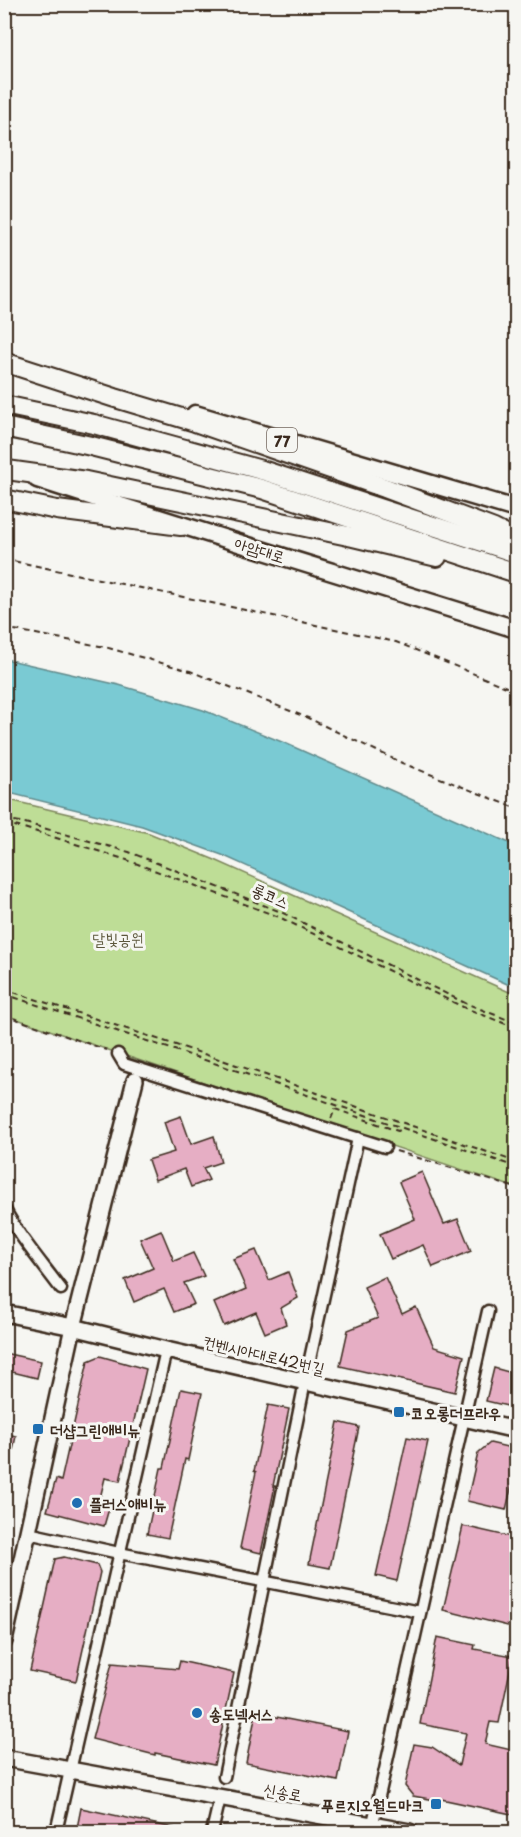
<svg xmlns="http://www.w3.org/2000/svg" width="521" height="1837" viewBox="0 0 521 1837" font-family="'Playpen Sans','Poor Story',sans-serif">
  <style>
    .green { fill: #bedd96; stroke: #7c845a; stroke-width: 1.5 }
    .water { fill: #7acad3; stroke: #618a8b; stroke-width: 1.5 }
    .building { fill: #e6aec4; stroke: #3b2a1e; stroke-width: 1.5 }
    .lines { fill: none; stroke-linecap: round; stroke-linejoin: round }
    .street-casing { stroke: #3b2a1e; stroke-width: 15 }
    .secondary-casing { stroke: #3b2a1e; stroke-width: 20 }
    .primary-casing { stroke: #3b2a1e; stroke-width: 21 }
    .highway-casing { stroke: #3b2a1e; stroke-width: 22 }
    .path { stroke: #3b2a1e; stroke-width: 2; stroke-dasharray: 6 4.5; stroke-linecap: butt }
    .street { stroke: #f6f6f2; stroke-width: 10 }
    .secondary { stroke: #f6f6f2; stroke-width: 15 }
    .primary { stroke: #f6f6f2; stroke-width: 16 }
    .highway { stroke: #f6f6f2; stroke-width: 18 }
    .poi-dot { fill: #1f6fb2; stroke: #f6f6f2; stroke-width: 2 }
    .labels { text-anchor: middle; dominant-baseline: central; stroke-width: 6; stroke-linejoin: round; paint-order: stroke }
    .shield { fill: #f6f6f2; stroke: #73675e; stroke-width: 1.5 }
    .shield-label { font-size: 15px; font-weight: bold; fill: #3b2a1e }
    .street-label { font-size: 16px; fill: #3b2a1e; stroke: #f6f6f2 }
    .park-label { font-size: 16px; fill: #5c573c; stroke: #f6f6f2 }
    .poi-label { font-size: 16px; font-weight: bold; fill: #3b2a1e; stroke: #f6f6f2; text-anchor: start }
  </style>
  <rect width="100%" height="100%" fill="#f6f6f2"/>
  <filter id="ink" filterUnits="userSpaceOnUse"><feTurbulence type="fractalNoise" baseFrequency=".0167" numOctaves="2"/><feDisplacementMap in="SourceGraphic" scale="12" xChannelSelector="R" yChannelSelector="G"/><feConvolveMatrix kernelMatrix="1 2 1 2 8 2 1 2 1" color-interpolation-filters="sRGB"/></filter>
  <g filter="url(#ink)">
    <!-- green -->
    <polygon class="green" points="5,799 149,833 215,860 516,995 516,1188 5,1015"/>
    <!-- water -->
    <polygon class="water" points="5,659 119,685 203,710 287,744 516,846 516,988 222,855 142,826 5,792"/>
    <!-- building -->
    <g class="building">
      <polygon points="181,1116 191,1144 214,1136 221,1162 203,1168 209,1180 191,1187 184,1169 155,1180 148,1160 174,1152 164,1122"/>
      <polygon points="422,1172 444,1224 458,1219 471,1251 433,1267 423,1245 391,1259 380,1234 415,1219 399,1182"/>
      <polygon points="161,1230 174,1261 193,1253 204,1276 184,1283 194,1304 174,1312 164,1289 134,1302 125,1280 153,1268 140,1239"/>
      <polygon points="256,1250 269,1280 288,1272 298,1298 281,1308 286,1324 265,1333 256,1312 224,1326 214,1303 246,1289 233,1259"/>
      <polygon points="385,1277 402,1314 416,1307 434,1347 464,1356 455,1392 340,1366 348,1330 378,1318 364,1287"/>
      <polygon points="4,1353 41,1361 37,1378 4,1370"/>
      <polygon points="100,1356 146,1369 120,1481 105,1478 99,1502 110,1505 104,1526 47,1511 56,1479 61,1481 88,1361"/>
      <polygon points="494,1368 516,1374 516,1408 486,1401"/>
      <polygon points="181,1389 202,1393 188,1460 185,1459 168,1538 147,1534 161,1468 164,1468"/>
      <polygon points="268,1405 289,1409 273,1486 275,1486 261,1553 240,1548 256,1472 254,1471"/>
      <polygon points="338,1422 359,1427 330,1568 309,1564"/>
      <polygon points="4,1433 16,1436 9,1469 4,1469"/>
      <polygon points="407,1437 428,1441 397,1581 376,1576"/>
      <polygon points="490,1443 516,1449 516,1467 506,1510 467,1501 478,1453"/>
      <polygon points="463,1526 516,1538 516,1628 443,1610"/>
      <polygon points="64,1557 97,1565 100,1572 76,1681 30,1671 55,1559"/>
      <polygon points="437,1637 475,1645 474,1649 513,1656 499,1723 490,1722 485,1744 516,1751 516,1815 441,1799 441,1801 413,1796 405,1786 414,1744 432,1747 459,1765 466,1733 420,1724"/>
      <polygon points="180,1661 234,1673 214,1765 155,1753 155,1755 92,1739 112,1663 178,1669"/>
      <polygon points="256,1713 348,1731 338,1781 246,1763"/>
      <polygon points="81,1808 174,1828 174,1833 76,1833"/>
    </g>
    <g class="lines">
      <!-- street casing -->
      <g class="street-casing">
        <g id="street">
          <polyline points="118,1054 124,1064 385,1147"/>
          <path d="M 4,1208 C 20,1238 41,1262 61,1289"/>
          <polyline points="28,1533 119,1553 420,1612"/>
          <polyline points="224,1777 305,1382 358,1138"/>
          <polyline points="56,1832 166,1350"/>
          <polyline points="212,1832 220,1798"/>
          <polyline points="371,1832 488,1311"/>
        </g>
      </g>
      <!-- secondary casing -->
      <g class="secondary-casing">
        <g id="secondary">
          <polyline points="4,1313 73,1327 166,1350 516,1430"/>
          <polyline points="4,1641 73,1327 135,1080"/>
          <polyline points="4,1758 410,1832"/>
        </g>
      </g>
      <!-- primary casing -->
      <g class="primary-casing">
        <g id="primary">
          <polyline points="195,414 516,509"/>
          <path d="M 37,479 C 196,531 357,579 516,629"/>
        </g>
      </g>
      <!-- highway casing -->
      <g class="highway-casing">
        <g id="highway">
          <polyline points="4,362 115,398 195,422 385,488 494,529 516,540"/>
          <polyline points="4,405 94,424 265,471 516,553"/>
          <polyline points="4,427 91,446 262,489 516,573"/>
          <polyline points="7,470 86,481 353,537 437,557"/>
          <polyline points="4,499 57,510 181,526"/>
        </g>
      </g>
      <!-- path -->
      <g class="path">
        <polyline points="4,559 396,642 516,691"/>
        <polyline points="4,628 105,647 190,671 308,718 402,763 516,808"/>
        <polyline points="4,819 25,823 129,852 281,912 465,1003 516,1023"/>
        <polyline points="4,824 24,828 127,860 279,917 463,1007 516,1028"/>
        <polyline points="4,989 225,1061 516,1162"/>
        <polyline points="4,994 223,1066 516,1167"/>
        <polyline points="4,1015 107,1050"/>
        <polyline points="331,1119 335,1109 398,1131 402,1129"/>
        <polyline points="396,1151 516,1188"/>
      </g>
      <!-- street -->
      <use href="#street" class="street"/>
      <!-- secondary -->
      <use href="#secondary" class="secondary"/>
      <!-- primary -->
      <use href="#primary" class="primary"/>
      <!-- highway -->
      <use href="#highway" class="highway"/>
    </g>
  </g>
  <!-- markers -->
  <g class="poi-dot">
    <rect x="393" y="1406" width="12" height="12" rx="3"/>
    <rect x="32" y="1423" width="12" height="12" rx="3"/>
    <circle cx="77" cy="1503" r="6"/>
    <circle cx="197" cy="1713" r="6"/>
    <rect x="430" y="1798" width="12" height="12" rx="3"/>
  </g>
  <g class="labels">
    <!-- shield labels -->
    <rect class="shield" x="267" y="428" width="30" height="24" rx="4.5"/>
    <g class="shield-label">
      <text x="282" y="440">77</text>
    </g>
    <!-- street labels -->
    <g class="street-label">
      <text transform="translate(260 549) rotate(17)">아암대로</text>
      <text transform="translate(271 895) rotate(23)">롱코스</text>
      <text transform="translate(264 1354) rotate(13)">컨벤시아대로42번길</text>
      <text transform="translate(283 1791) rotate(10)">신송로</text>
    </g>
    <!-- park labels -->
    <g class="park-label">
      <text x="118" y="938">달빛공원</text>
    </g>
    <!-- poi labels -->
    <g class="poi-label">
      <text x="411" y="1412">코오롱더프라우</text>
      <text x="50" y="1429">더샵그린애비뉴</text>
      <text x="89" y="1503">플러스애비뉴</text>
      <text x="209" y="1713">송도넥서스</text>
      <text x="424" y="1804" text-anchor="end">푸르지오월드마크</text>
    </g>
  </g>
  <!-- margin -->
  <rect width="521" height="1837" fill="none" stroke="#f6f6f2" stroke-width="24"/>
  <rect x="12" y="12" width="497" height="1813" fill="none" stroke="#3b2a1e" stroke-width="2" filter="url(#ink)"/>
</svg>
